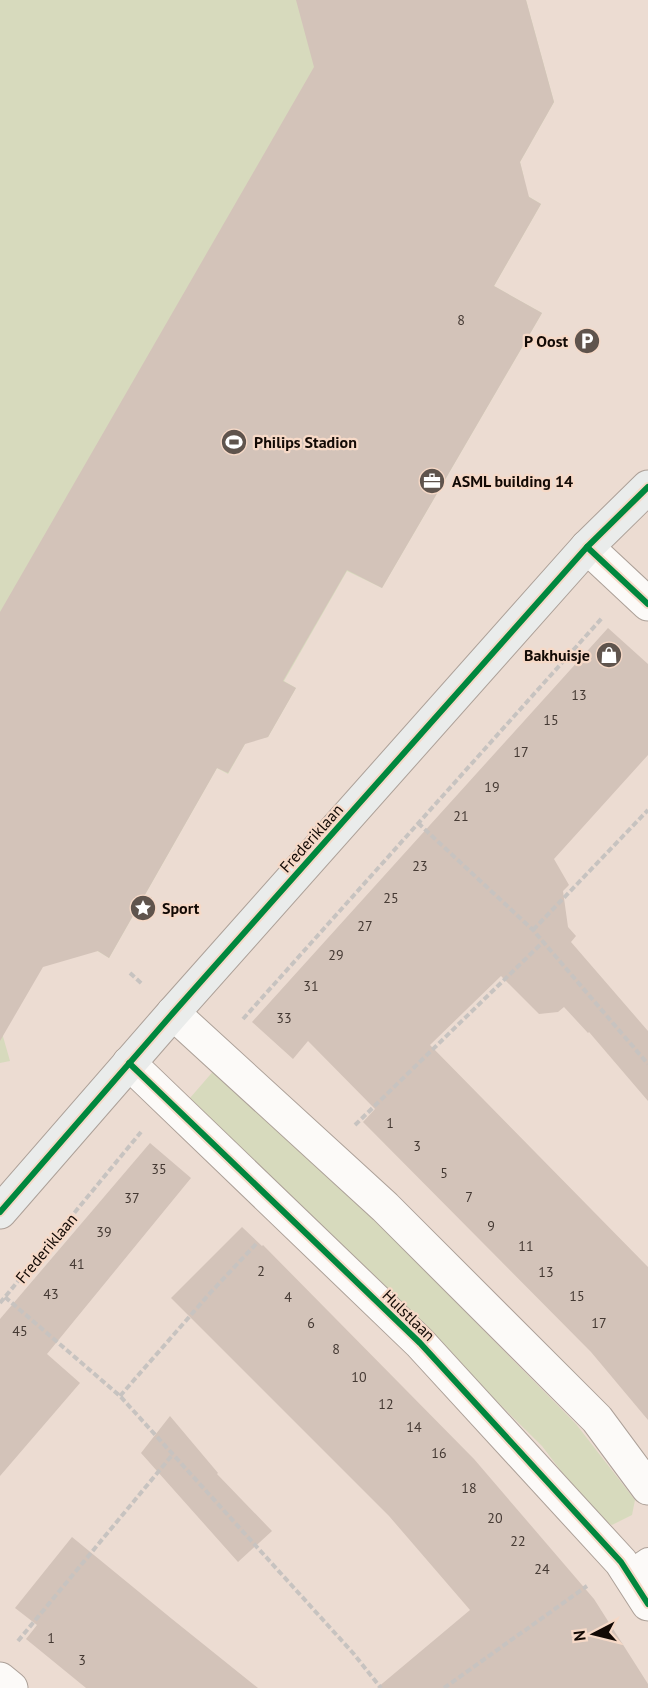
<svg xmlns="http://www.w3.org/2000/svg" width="648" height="1688" viewBox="0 0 648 1688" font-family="'PT Sans',sans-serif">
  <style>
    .green { fill: #d7dabd }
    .building { fill: #d3c3b9 }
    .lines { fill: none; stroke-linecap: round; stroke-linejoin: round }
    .lane-casing { stroke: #aca098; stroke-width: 26 }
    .street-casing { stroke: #aca098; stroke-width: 35 }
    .secondary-casing { stroke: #aca098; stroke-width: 35 }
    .path { stroke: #c7c3c0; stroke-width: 4; stroke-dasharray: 6 3; stroke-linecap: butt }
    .lane { stroke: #fcfaf8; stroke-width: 24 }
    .street { stroke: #fcfaf8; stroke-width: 33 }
    .secondary { stroke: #eaeceb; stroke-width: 33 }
    .cycleway-casing { stroke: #f6d9c7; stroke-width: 10 }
    .cycleway { stroke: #00873e; stroke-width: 6 }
    .labels { text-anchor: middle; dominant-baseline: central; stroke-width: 4.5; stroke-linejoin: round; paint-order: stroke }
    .number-label { font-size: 14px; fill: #443933 }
    .poi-label { font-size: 16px; font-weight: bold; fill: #130a05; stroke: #f6d9c7; text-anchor: start }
    .street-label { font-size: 16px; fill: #130a05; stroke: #f6d9c7 }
  </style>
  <rect width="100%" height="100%" fill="#ecdcd2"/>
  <!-- green -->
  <g class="green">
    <polygon points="0,0 526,0 554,102 520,162 524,178 518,190 541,204 494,286 542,313 382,588 347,571 284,681 296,688 268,737 259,739 250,735 228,774 217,768 109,958 86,944 50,953 0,1014"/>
    <polygon points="0,1026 10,1061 0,1063"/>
    <polygon points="216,1068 371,1216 576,1424 635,1500 632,1515 612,1525 595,1516 542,1446 190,1098"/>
  </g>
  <!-- building -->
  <g class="building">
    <polygon points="296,0 526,0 554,102 520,162 529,197 541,204 494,286 542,313 382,588 347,570 283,681 296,688 268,737 245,744 228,773 217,768 109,958 98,951 43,967 0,1041 0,612 314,67"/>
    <polygon points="608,628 648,664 648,755 554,859 569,885 563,891 568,927 576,936 571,942 648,1031 648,1101 589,1032 588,1033 564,1007 558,1012 539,1014 501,976 430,1045 648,1267 648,1420 591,1352 363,1122 375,1109 308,1041 293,1059 252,1022"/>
    <polygon points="150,1143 191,1178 47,1354 80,1383 0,1476 0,1319"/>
    <polygon points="242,1227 262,1246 263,1245 474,1459 594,1599 648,1684 648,1688 377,1688 470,1610 389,1516 171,1298"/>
    <polygon points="170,1416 218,1473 217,1474 272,1531 238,1562 141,1453"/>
    <polygon points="72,1537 172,1619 258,1688 86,1688 26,1639 37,1625 15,1608"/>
  </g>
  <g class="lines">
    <!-- lane casing -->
    <g class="lane-casing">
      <polyline id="lane" points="629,1573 648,1560"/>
    </g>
    <!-- street casing -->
    <g class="street-casing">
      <g id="street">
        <polyline points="587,547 648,604"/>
        <polyline points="173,1013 385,1207 597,1419 648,1488"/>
        <polyline points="129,1063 420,1343 621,1562 648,1604"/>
        <polyline points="0,1679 11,1688"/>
      </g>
    </g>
    <!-- secondary casing -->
    <g class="secondary-casing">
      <polyline id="secondary" points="0,1212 173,1013 587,547 648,487"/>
    </g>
    <!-- path -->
    <g class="path">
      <polyline points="418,823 533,930 648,1064"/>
      <polyline points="533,930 648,810"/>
      <polyline points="130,973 142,984"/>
      <polyline points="243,1019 602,618"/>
      <polyline points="355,1125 544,941"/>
      <polyline points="5,1297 120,1396 353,1653 381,1688"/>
      <polyline points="0,1303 141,1132"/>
      <polyline points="120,1396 211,1292 256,1244"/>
      <polyline points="18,1641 173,1454"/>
      <polyline points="444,1688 587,1586"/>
    </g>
    <!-- lane -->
    <use href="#lane" class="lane"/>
    <!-- street -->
    <use href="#street" class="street"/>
    <!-- secondary -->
    <use href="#secondary" class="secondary"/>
    <!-- cycleway casing -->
    <g class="cycleway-casing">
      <g id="cycleway">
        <polyline points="587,547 648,604"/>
        <polyline points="129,1063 420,1343 621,1562 648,1604"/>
        <polyline points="0,1212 173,1013 587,547 648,487"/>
      </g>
    </g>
    <!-- cycleway -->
    <use href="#cycleway" class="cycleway"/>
  </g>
  <!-- icons -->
  <defs>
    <g id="parking-disc" transform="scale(1.35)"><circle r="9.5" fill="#5f544d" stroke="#f6d9c7"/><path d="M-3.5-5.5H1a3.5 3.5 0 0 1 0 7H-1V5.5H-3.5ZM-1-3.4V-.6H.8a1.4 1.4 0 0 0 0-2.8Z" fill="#fff"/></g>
    <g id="stadium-disc" transform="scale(1.35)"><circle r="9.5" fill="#5f544d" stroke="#f6d9c7"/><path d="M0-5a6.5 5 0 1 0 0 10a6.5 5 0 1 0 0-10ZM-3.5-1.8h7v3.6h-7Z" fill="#fff"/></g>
    <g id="office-disc" transform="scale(1.35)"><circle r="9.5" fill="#5f544d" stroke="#f6d9c7"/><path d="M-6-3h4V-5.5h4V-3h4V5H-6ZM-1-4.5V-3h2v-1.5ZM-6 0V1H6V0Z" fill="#fff"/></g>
    <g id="shop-disc" transform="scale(1.35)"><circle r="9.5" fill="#5f544d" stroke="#f6d9c7"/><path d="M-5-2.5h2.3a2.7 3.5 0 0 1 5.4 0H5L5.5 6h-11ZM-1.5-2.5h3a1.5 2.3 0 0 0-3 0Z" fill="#fff"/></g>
    <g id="sight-disc" transform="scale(1.35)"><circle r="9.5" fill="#5f544d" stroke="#f6d9c7"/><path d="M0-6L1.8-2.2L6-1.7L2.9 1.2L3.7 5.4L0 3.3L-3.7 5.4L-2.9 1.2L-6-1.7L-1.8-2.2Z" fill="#fff"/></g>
  </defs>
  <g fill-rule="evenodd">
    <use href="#parking-disc" x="587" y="341"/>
    <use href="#stadium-disc" x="234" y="442"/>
    <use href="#office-disc" x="432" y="481"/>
    <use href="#shop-disc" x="609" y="655"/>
    <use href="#sight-disc" x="143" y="908"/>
  </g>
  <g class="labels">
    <!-- number labels -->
    <g class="number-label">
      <text x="461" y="320">8</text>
      <text x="579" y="695">13</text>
      <text x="551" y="720">15</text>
      <text x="521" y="752">17</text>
      <text x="492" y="787">19</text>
      <text x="461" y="816">21</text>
      <text x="420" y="866">23</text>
      <text x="391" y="898">25</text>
      <text x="365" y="926">27</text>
      <text x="336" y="955">29</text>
      <text x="311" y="986">31</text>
      <text x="284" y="1018">33</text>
      <text x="390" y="1123">1</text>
      <text x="417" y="1146">3</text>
      <text x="159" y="1169">35</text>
      <text x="444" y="1173">5</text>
      <text x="469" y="1197">7</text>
      <text x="132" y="1198">37</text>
      <text x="491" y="1226">9</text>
      <text x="104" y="1232">39</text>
      <text x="526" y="1246">11</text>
      <text x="77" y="1264">41</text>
      <text x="261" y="1271">2</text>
      <text x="546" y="1272">13</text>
      <text x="51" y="1294">43</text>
      <text x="577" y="1296">15</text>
      <text x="288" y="1297">4</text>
      <text x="311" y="1323">6</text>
      <text x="599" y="1323">17</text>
      <text x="20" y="1331">45</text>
      <text x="336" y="1349">8</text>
      <text x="359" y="1377">10</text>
      <text x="386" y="1404">12</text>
      <text x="414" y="1427">14</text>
      <text x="439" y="1453">16</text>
      <text x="469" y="1488">18</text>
      <text x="495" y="1518">20</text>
      <text x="518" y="1541">22</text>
      <text x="542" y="1569">24</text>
      <text x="51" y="1638">1</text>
      <text x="82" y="1660">3</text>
    </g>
    <!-- poi labels -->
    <g class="poi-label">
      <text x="568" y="341" text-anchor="end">P Oost</text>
      <text x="254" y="442">Philips Stadion</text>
      <text x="452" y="481">ASML building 14</text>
      <text x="590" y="655" text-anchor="end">Bakhuisje</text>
      <text x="162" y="908">Sport</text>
    </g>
    <!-- street labels -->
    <g class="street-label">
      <text transform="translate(311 838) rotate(-48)">Frederiklaan</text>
      <text transform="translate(46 1248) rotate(-50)">Frederiklaan</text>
      <text transform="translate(409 1315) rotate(44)">Hulstlaan</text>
    </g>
  </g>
  <!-- north arrow -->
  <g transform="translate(594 1634) rotate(263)" stroke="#f6d9c7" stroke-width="4.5" paint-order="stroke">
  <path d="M0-4.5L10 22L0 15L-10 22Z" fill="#130a05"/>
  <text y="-9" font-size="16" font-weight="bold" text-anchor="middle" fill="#130a05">N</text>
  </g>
</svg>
